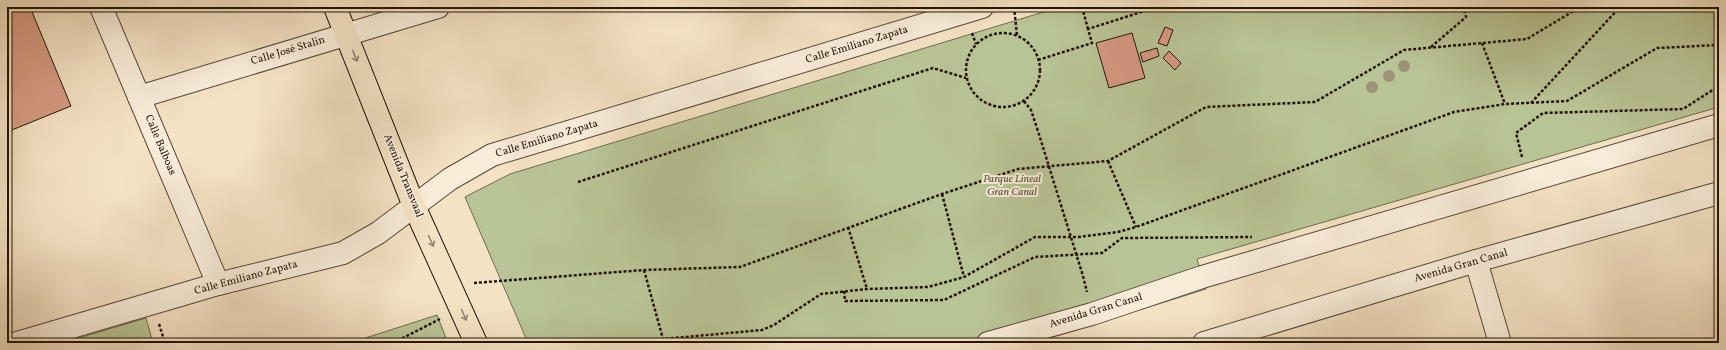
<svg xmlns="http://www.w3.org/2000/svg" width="1726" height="350" viewBox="0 0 1726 350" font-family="Vollkorn,serif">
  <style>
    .green { fill: #b9c496; stroke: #6e6c4f }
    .building { fill: #d69a82; stroke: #231408 }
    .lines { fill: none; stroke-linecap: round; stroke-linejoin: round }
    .minor-casing { stroke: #574837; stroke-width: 24 }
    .major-casing { stroke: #231408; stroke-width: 24 }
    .path { stroke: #231408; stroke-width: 2.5; stroke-dasharray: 3 2; stroke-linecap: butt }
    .minor { stroke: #f8ecd9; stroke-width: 22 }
    .major { stroke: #f4e2c4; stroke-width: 22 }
    .path-bridge { stroke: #231408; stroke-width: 2.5; stroke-dasharray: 3 2; stroke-linecap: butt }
    .tree { fill: #9e9378 }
    .oneway { stroke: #96856f }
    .labels { text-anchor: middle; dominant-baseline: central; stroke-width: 4; stroke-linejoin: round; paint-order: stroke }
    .street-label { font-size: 11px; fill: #231408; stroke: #f8ecd9 }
    .park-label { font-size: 11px; font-style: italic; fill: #58523a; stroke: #f8ecd9 }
  </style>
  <rect width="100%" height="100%" fill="#f4e2c4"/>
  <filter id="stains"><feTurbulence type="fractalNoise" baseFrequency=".005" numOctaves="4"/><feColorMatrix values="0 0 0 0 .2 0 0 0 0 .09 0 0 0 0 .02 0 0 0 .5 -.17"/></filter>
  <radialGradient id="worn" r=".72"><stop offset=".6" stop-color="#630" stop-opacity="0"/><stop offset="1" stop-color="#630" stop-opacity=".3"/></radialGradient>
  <!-- green -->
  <g class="green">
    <polygon points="1060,7 1719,7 1719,107 1197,259 1206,289 1053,337 1054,343 528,343 465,197 510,174"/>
    <polygon points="437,315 448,343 350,343"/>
    <polygon points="146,318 153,343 62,343"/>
  </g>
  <!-- building -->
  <g class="building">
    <polygon points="7,7 30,7 71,106 7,132"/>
    <polygon points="1165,27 1173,30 1167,46 1158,43"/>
    <polygon points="1132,33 1145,78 1109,88 1096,43"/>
    <polygon points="1157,48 1159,56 1143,62 1140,53"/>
    <polygon points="1169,51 1181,63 1175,70 1163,58"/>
  </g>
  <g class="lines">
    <!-- minor casing -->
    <g class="minor-casing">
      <g id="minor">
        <polyline points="101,7 218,284"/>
        <polyline points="139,97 438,7"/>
        <polyline points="1476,261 1500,343"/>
        <polyline points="17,343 218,284 343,253 378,233 450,179 492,155 982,7"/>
        <polyline points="988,343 1092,314 1202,277 1719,125"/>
        <polyline points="1204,343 1476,261 1719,193"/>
      </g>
    </g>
    <!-- major casing -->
    <g class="major-casing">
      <polyline id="major" points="335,7 414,206 476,343"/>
    </g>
    <!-- path -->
    <g class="path">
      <polyline points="1014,7 1017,35"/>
      <polyline points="1082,7 1088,29"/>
      <circle cx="1003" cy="70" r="37"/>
      <polyline points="972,33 976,44"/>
      <polyline points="1482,43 1505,104"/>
      <polyline points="1431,47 1466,17 1463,7"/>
      <polyline points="1038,60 1092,43 1088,29 1157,7"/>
      <polyline points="1024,101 1031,110 1037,128"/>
      <polyline points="1531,103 1620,7"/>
      <polyline points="1522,157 1516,133 1543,113 1683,109 1719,86"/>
      <polyline points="1108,161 1136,227"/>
      <polyline points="578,182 933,68 966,78"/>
      <polyline points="942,194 964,277"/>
      <polyline points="848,227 867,289"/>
      <polyline points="644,270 663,339"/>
      <polyline points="1083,276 1087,292"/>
      <polyline points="474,283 644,270 740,267 942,194 1018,169 1108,161 1206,107 1315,102 1404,50 1527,39 1580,7"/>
      <polyline points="844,291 845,301 944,300 1035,257 1102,253 1122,238 1252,237"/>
      <polyline points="159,324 165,343"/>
      <polyline points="393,343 440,319"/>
      <polyline points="657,343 663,339 762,330 774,325 821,294 867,289 928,287 964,277 1035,237 1078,237 1118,232 1136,227 1454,112 1505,104 1567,101 1657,48 1719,45"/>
    </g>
    <!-- minor -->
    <use href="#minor" class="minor"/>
    <!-- major -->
    <use href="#major" class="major"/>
    <!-- path-bridge -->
    <polyline class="path-bridge" points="1037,128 1083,276"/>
  </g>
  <!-- trees -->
  <g class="tree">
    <circle cx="1404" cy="66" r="6"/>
    <circle cx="1389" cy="76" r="6"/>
    <circle cx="1372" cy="87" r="6"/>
  </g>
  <!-- one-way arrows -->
  <defs><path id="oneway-shaft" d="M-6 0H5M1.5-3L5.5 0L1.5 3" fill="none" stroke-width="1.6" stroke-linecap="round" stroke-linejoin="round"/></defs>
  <g class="oneway">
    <use href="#oneway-shaft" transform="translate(355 56) rotate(68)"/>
    <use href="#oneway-shaft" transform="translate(431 241) rotate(65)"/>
    <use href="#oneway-shaft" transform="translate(464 315) rotate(67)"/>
  </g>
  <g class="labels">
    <!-- street labels -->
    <g class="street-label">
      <text transform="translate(857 45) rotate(-17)">Calle Emiliano Zapata</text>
      <text transform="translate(288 51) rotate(-17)">Calle José Stalin</text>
      <text transform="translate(547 139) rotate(-17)">Calle Emiliano Zapata</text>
      <text transform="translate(160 145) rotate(67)">Calle Balboas</text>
      <text transform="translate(403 176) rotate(68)">Avenida Transvaal</text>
      <text transform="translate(1461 266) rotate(-16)">Avenida Gran Canal</text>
      <text transform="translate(246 278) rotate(-15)">Calle Emiliano Zapata</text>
      <text transform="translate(1096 311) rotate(-17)">Avenida Gran Canal</text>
    </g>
    <!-- park labels -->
    <g class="park-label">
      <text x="1012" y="179">Parque Lineal<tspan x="1012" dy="13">Gran Canal</tspan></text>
    </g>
  </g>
  <!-- margin -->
  <rect width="1726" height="350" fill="none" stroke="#f4e2c4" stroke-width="24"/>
  <rect x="8" y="8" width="1710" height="334" fill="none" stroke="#231408" stroke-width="2"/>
  <rect x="12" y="12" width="1702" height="326" fill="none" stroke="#231408"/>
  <rect width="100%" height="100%" filter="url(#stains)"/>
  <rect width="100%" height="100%" fill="url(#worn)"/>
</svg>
